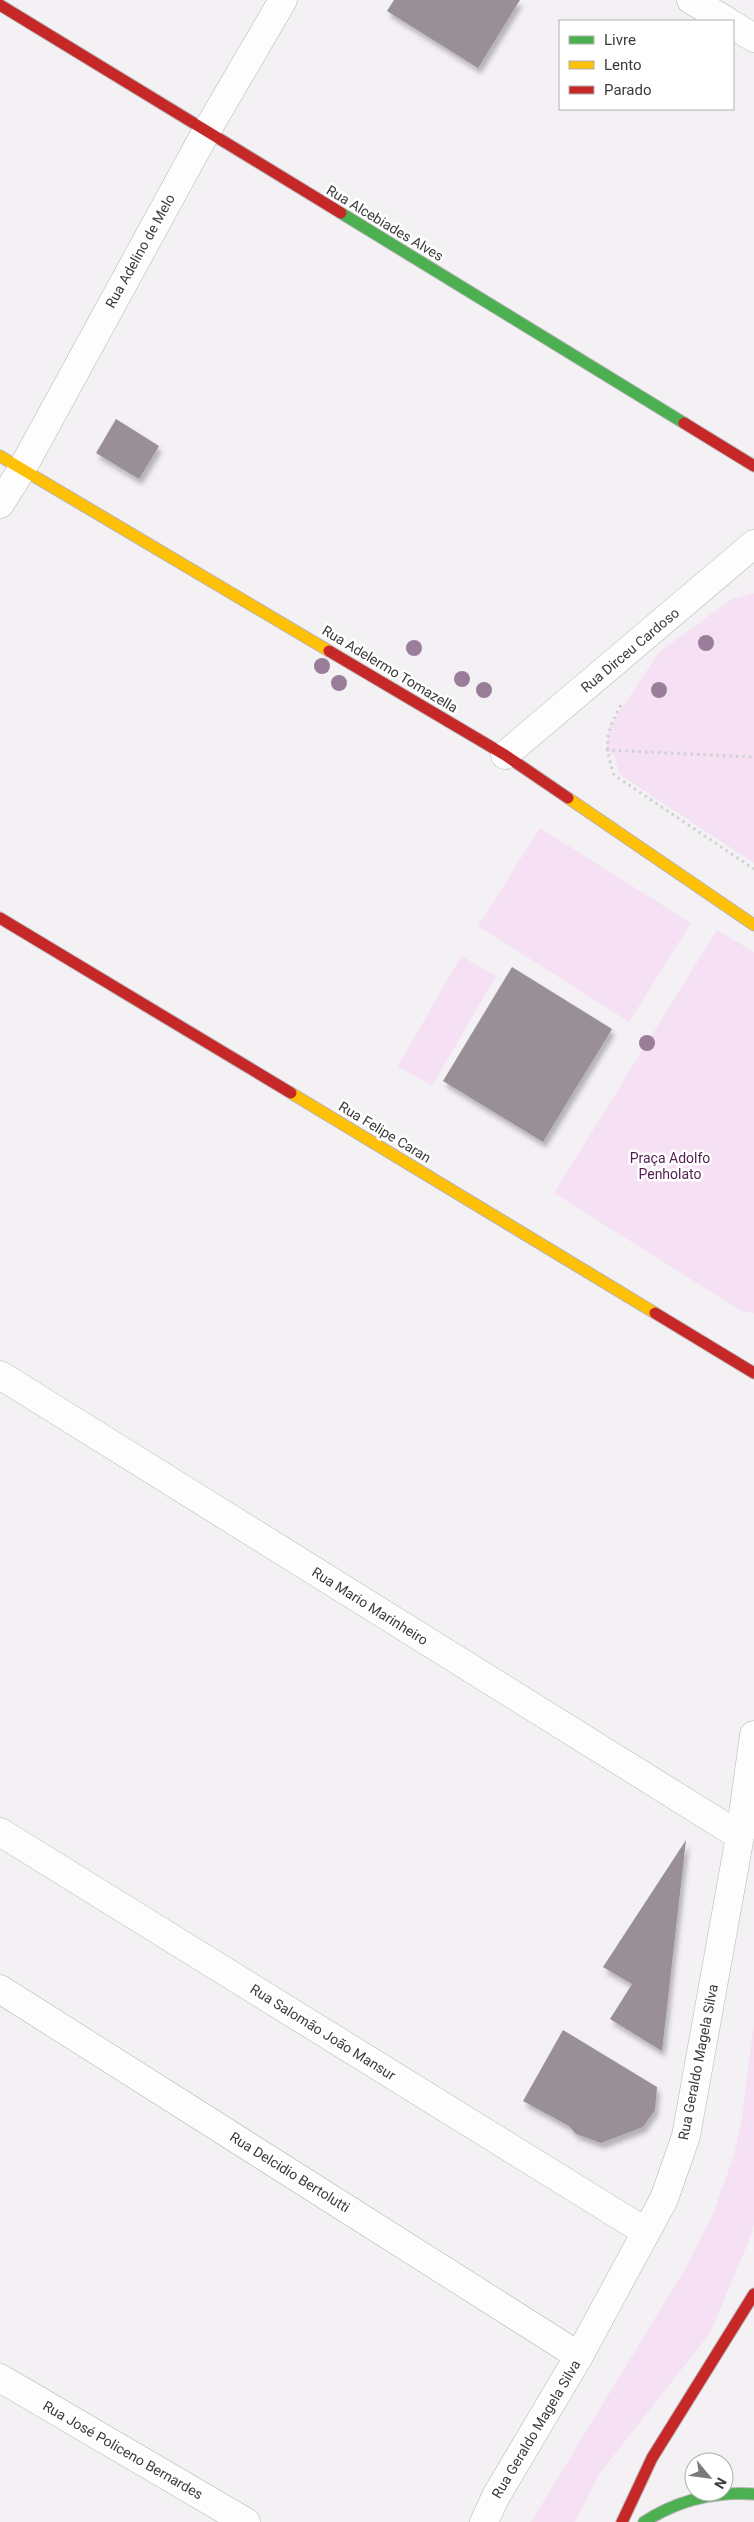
<svg xmlns="http://www.w3.org/2000/svg" width="754" height="2522" viewBox="0 0 754 2522" font-family="Roboto,sans-serif">
  <style>
    .green { fill: #f5e1f3 }
    .building { fill: #988f97; filter: url(#shadow) }
    .lines { fill: none; stroke-linecap: round; stroke-linejoin: round }
    .street-casing { stroke: #b5b3b5; stroke-width: 29 }
    .fast-casing { stroke: #b5b3b5; stroke-width: 13 }
    .slow-casing { stroke: #b5b3b5; stroke-width: 13 }
    .jam-casing { stroke: #b5b3b5; stroke-width: 13 }
    .path { stroke: #d1d1d1; stroke-width: 3; stroke-dasharray: 2.5 4; stroke-linecap: butt }
    .street { stroke: #fdfdfd; stroke-width: 28 }
    .fast { stroke: #4caf50; stroke-width: 11 }
    .slow { stroke: #ffc107; stroke-width: 11 }
    .jam { stroke: #c62828; stroke-width: 11 }
    .tree { fill: #9a7e99 }
    .labels { text-anchor: middle; dominant-baseline: central; stroke-width: 5; stroke-linejoin: round; paint-order: stroke }
    .street-label { font-size: 14px; fill: #3d3a3c; stroke: #fff }
    .park-label { font-size: 14px; fill: #511f4e; stroke: #fff }
  </style>
  <defs>
    <filter id="shadow"><feDropShadow dx="3" dy="5.5" stdDeviation="2.5" flood-color="#0004"/></filter>
  </defs>
  <rect width="100%" height="100%" fill="#f4f1f4"/>
  <!-- green -->
  <g class="green">
    <polygon points="754,593 754,863 619,774 615,757 606,750 610,726 659,652 732,599"/>
    <polygon points="540,828 691,923 629,1022 478,926"/>
    <polygon points="717,930 754,952 754,1313 743,1312 554,1193"/>
    <polygon points="461,956 496,976 432,1086 398,1066"/>
    <polygon points="754,2022 754,2223 750,2238 710,2333 600,2473 575,2522 531,2522 685,2269 713,2214 734,2155 742,2118"/>
  </g>
  <!-- building -->
  <g class="building">
    <polygon points="394,0 520,0 478,68 387,11"/>
    <polygon points="116,419 159,446 139,479 96,453"/>
    <polygon points="512,967 612,1029 543,1142 443,1081"/>
    <polygon points="686,1840 662,2051 610,2019 632,1984 603,1967"/>
    <polygon points="563,2030 657,2087 655,2110 643,2127 601,2143 576,2134 569,2126 523,2101"/>
  </g>
  <g class="lines">
    <!-- street casing -->
    <g class="street-casing">
      <g id="street">
        <polyline points="691,0 727,21"/>
        <polyline points="733,25 754,38"/>
        <polyline points="0,504 22,469 206,132 283,0"/>
        <polyline points="505,755 754,544"/>
        <polyline points="0,1375 740,1836"/>
        <polyline points="0,1832 646,2232"/>
        <polyline points="0,1989 579,2356"/>
        <polyline points="0,2378 246,2522"/>
        <polyline points="484,2522 496,2496 579,2356 664,2199 686,2136 740,1836 754,1735"/>
      </g>
    </g>
    <!-- fast casing -->
    <g class="fast-casing">
      <g id="fast">
        <polyline points="341,213 684,423"/>
        <path d="M 644,2522 C 678,2500 713,2491 754,2494"/>
      </g>
    </g>
    <!-- slow casing -->
    <g class="slow-casing">
      <g id="slow">
        <polyline points="0,456 329,651"/>
        <polyline points="568,798 754,925"/>
        <polyline points="291,1093 655,1313"/>
      </g>
    </g>
    <!-- jam casing -->
    <g class="jam-casing">
      <g id="jam">
        <polyline points="0,5 341,213"/>
        <polyline points="684,423 754,466"/>
        <polyline points="329,651 505,755 568,798"/>
        <polyline points="0,918 291,1093"/>
        <polyline points="655,1313 754,1373"/>
        <polyline points="622,2522 652,2458 754,2294"/>
      </g>
    </g>
    <!-- path -->
    <g class="path">
      <path d="M 621,705 C 605,734 604,743 614,775 L 754,869"/>
      <polyline points="606,750 754,757"/>
    </g>
    <!-- street -->
    <use href="#street" class="street"/>
    <!-- fast -->
    <use href="#fast" class="fast"/>
    <!-- slow -->
    <use href="#slow" class="slow"/>
    <!-- jam -->
    <use href="#jam" class="jam"/>
  </g>
  <!-- trees -->
  <g class="tree">
    <circle cx="706" cy="643" r="8"/>
    <circle cx="414" cy="648" r="8"/>
    <circle cx="322" cy="666" r="8"/>
    <circle cx="462" cy="679" r="8"/>
    <circle cx="339" cy="683" r="8"/>
    <circle cx="484" cy="690" r="8"/>
    <circle cx="659" cy="690" r="8"/>
    <circle cx="647" cy="1043" r="8"/>
  </g>
  <g class="labels">
    <!-- street labels -->
    <g class="street-label">
      <text transform="translate(385 223) rotate(31)">Rua Alcebiades Alves</text>
      <text transform="translate(140 251) rotate(-61)">Rua Adelino de Melo</text>
      <text transform="translate(630 650) rotate(-40)">Rua Dirceu Cardoso</text>
      <text transform="translate(390 669) rotate(31)">Rua Adelermo Tomazella</text>
      <text transform="translate(385 1132) rotate(31)">Rua Felipe Caran</text>
      <text transform="translate(370 1606) rotate(32)">Rua Mario Marinheiro</text>
      <text transform="translate(323 2032) rotate(32)">Rua Salomão João Mansur</text>
      <text transform="translate(698 2062) rotate(-79)">Rua Geraldo Magela Silva</text>
      <text transform="translate(290 2172) rotate(32)">Rua Delcidio Bertolutti</text>
      <text transform="translate(536 2429) rotate(-59)">Rua Geraldo Magela Silva</text>
      <text transform="translate(123 2450) rotate(30)">Rua José Policeno Bernardes</text>
    </g>
    <!-- park labels -->
    <g class="park-label">
      <text x="670" y="1158">Praça Adolfo<tspan x="670" dy="16">Penholato</tspan></text>
    </g>
  </g>
  <!-- legend -->
  <rect x="559" y="20" width="175" height="90" fill="#ffffff" stroke="#b1b0b1"/>
  <rect x="569" y="36" width="25" height="8" fill="#4caf50" stroke="#b1b0b1"/>
  <text x="604" y="45" font-size="15" fill="#3d3a3c">Livre</text>
  <rect x="569" y="61" width="25" height="8" fill="#ffc107" stroke="#b1b0b1"/>
  <text x="604" y="70" font-size="15" fill="#3d3a3c">Lento</text>
  <rect x="569" y="86" width="25" height="8" fill="#c62828" stroke="#b1b0b1"/>
  <text x="604" y="95" font-size="15" fill="#3d3a3c">Parado</text>
  <!-- north arrow -->
  <g transform="translate(709 2477) rotate(119)"><circle r="24" fill="#ffffff" stroke="#b1b0b1"/>
  <path d="M0-4L9 19L0 12L-9 19Z" fill="#7d7a7c"/>
  <text y="-8" font-size="14" font-weight="bold" text-anchor="middle" fill="#3d3a3c">N</text>
  </g>
</svg>
